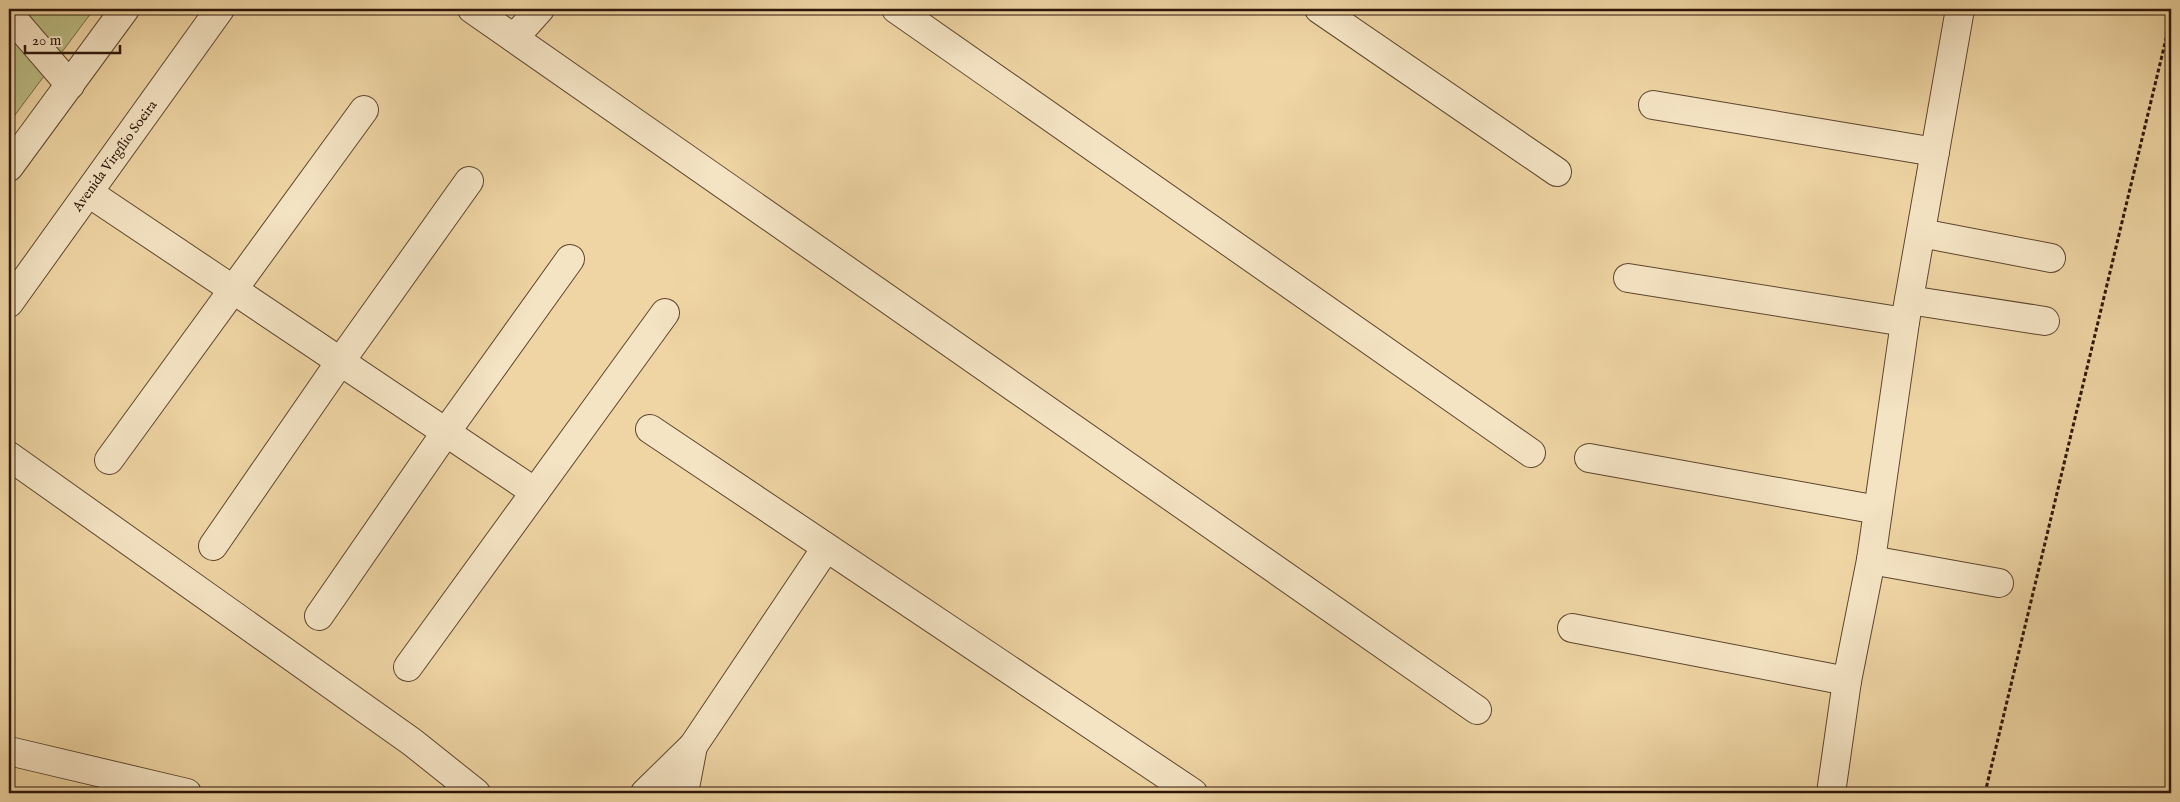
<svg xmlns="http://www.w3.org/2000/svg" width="2180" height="802" viewBox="0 0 2180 802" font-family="'IM FELL English',serif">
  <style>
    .green { fill: #bcbc84; stroke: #756946 }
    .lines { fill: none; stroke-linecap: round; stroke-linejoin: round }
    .minor-casing { stroke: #5e462f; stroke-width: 30 }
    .path { stroke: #2e1608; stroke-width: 3; stroke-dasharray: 4 2.5; stroke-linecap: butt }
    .minor { stroke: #f5e4c4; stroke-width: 28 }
    .labels { text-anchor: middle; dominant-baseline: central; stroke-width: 4; stroke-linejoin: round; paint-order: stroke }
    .street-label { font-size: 14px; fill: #2e1608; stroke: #f5e4c4 }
  </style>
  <rect width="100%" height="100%" fill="#efd5a4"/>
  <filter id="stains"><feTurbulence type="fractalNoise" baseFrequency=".004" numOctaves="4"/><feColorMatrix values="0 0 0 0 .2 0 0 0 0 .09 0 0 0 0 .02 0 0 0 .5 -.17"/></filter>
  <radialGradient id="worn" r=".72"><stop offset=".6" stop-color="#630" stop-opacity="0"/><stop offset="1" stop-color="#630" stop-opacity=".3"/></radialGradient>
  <!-- green -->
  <polygon class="green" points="9,9 94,9 9,123"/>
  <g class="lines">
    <!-- minor casing -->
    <g class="minor-casing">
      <g id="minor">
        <polyline points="472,9 1477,710"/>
        <polyline points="896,9 1531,453"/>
        <polyline points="1319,9 1557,172"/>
        <polyline points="9,14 70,85"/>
        <polyline points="514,38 540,9"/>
        <polyline points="1653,105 1935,152"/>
        <polyline points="9,167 125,9"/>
        <polyline points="89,193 535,492"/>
        <polyline points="1921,233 2051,258"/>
        <polyline points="1628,278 1905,322"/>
        <polyline points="1909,300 2045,321"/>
        <polyline points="9,303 220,9"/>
        <polyline points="650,429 1193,793"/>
        <polyline points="9,456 412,742 476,793"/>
        <polyline points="1589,458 1878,510"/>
        <polyline points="109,460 364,110"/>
        <polyline points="213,546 340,362 469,181"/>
        <polyline points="1871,560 1999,583"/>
        <polyline points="319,616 446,432 570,259"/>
        <polyline points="1572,628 1847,681"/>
        <polyline points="408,667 665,313"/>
        <polyline points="9,751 187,793"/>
        <polyline points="645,793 693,746 826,548"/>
        <polyline points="684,793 693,746"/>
        <polyline points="1831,793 1847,681 1871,560 1905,322 1960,9"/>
      </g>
    </g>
    <!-- path -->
    <polyline class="path" points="1985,793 2171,18"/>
    <!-- minor -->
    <use href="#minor" class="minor"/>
  </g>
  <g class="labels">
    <!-- street labels -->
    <g class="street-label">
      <text transform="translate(115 156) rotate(-54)">Avenida Virgílio Soeira</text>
    </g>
  </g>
  <!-- margin -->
  <rect width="2180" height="802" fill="none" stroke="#efd5a4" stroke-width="30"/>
  <rect x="10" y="10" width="2160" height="782" fill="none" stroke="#2e1608" stroke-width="2.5"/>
  <rect x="15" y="15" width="2150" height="772" fill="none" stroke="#2e1608"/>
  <!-- scale -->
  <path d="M25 45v8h95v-8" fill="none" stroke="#2e1608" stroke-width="2.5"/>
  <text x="32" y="45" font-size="15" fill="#2e1608" stroke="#f5e4c4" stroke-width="4" paint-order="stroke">20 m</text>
  <rect width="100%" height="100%" filter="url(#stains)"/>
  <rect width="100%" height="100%" fill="url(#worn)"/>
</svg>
